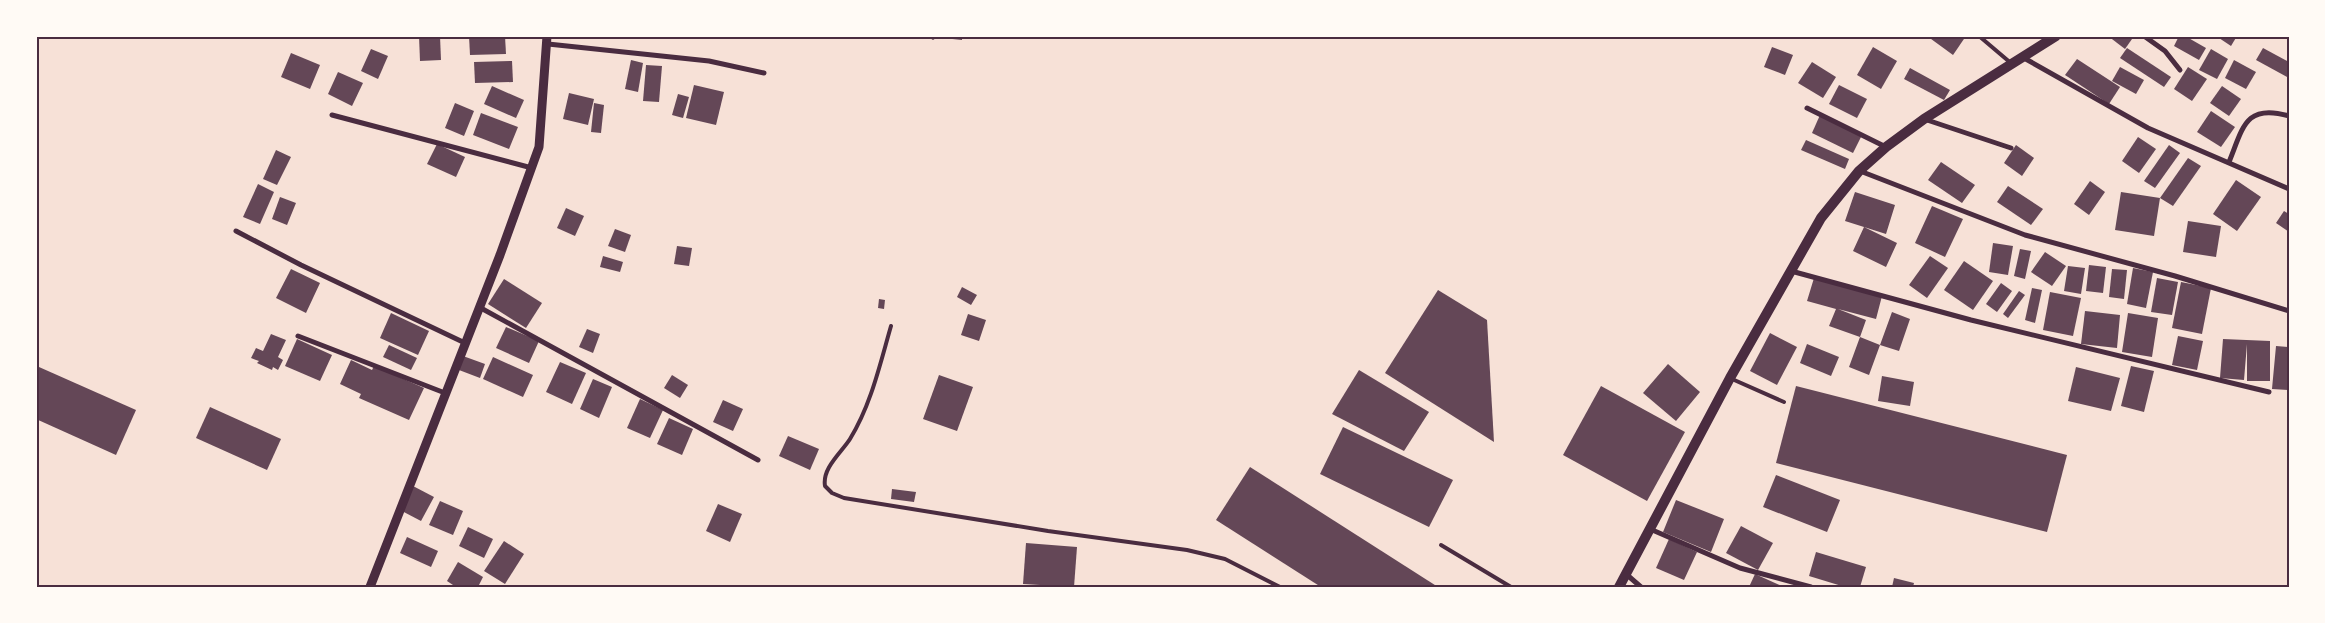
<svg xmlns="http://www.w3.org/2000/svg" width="2325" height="623" viewBox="0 0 2325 623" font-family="Georgia,serif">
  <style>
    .building { fill: #644757 }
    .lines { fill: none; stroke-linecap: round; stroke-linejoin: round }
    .service { stroke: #4a2c40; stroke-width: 4 }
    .minor { stroke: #4a2c40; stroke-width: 5 }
    .tertiary { stroke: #4a2c40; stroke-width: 9 }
    .secondary { stroke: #4a2c40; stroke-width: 10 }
    .neatline { fill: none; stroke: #4a2c40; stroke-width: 2 }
  </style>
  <rect width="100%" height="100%" fill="#f7e1d7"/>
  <!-- building -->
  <g class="building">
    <polygon points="419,36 440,36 441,60 420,61"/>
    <polygon points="469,36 505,36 506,54 470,55"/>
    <polygon points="943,36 962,36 962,40 943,38"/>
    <polygon points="1927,36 1966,36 1953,55"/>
    <polygon points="2108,36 2128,36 2132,39 2125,49"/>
    <polygon points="2179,36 2185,36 2206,48 2199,60 2174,46"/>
    <polygon points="2216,36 2237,36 2231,46"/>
    <polygon points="1772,47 1793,55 1785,75 1764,67"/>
    <polygon points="1873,47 1897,61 1881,89 1857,75"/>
    <polygon points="2127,48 2171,77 2164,87 2120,58"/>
    <polygon points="2263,48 2289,62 2289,78 2256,60"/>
    <polygon points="371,49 388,56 378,79 361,71"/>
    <polygon points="2211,49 2228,59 2217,79 2199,70"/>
    <polygon points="291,53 320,65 310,89 281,77"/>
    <polygon points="2077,59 2120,87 2109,104 2065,75"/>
    <polygon points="631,60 643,63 638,92 625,89"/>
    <polygon points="2234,60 2256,72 2246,89 2225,78"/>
    <polygon points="512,61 513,82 475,83 474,62"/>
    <polygon points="1812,62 1836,77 1823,98 1798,83"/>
    <polygon points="646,65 662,66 659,102 643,101"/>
    <polygon points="2120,67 2144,80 2136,94 2112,81"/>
    <polygon points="2188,67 2207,79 2192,101 2174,89"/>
    <polygon points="1910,68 1950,90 1944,100 1904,79"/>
    <polygon points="338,72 363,83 352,106 328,94"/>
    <polygon points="694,85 724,92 716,125 686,118"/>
    <polygon points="1839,85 1867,99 1857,118 1829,104"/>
    <polygon points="492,86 524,100 516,118 484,104"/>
    <polygon points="2222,86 2241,99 2229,116 2210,103"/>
    <polygon points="569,93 594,99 588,125 563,119"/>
    <polygon points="678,94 689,97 683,118 672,115"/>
    <polygon points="455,103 474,111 464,136 445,128"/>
    <polygon points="594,103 604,105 601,133 591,132"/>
    <polygon points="2211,111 2235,127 2221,147 2197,132"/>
    <polygon points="481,113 518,127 509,149 473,135"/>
    <polygon points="1820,115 1862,135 1853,153 1812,133"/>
    <polygon points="2138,137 2156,149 2139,173 2122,161"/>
    <polygon points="1806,140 1849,159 1845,169 1801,150"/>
    <polygon points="437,144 465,157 456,177 427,164"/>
    <polygon points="2016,145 2034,158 2022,176 2004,163"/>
    <polygon points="2169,145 2180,153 2155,188 2144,181"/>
    <polygon points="276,150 291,157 277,185 263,179"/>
    <polygon points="2188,158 2201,166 2173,206 2160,198"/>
    <polygon points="1941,162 1975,185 1962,203 1928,180"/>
    <polygon points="2236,180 2261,197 2237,231 2213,214"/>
    <polygon points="2090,181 2105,192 2089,215 2074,204"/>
    <polygon points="258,184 274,192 260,224 243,217"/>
    <polygon points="2008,186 2043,209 2031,225 1997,202"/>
    <polygon points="1855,192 1895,205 1886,234 1864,227 1897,243 1886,267 1853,251 1864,227 1845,221"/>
    <polygon points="2121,192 2160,198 2154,236 2115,230"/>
    <polygon points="280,197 296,203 287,225 272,219"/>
    <polygon points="1932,206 1963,219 1945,257 1915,243"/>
    <polygon points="566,208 584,216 575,236 557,228"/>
    <polygon points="2284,211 2289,214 2289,232 2276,223"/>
    <polygon points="2188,221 2221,226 2216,257 2183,252"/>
    <polygon points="615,229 631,235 625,252 608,246"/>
    <polygon points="1993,243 2013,246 2008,275 1989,272"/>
    <polygon points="677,246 692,248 689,266 674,264"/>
    <polygon points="2020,249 2031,251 2025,279 2014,276"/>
    <polygon points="2045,252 2066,266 2052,286 2031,272"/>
    <polygon points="603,256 623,262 620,272 600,267"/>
    <polygon points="1930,256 1948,268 1927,298 1909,285"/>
    <polygon points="1964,261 1993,281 1973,310 1944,290"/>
    <polygon points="2089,265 2106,267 2103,293 2086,291"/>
    <polygon points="2068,266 2085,268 2081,294 2064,291"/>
    <polygon points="2133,268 2153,272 2146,308 2127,304"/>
    <polygon points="291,269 320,283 306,313 276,298"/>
    <polygon points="2112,269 2127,270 2124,299 2109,297"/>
    <polygon points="1814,278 1882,296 1876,319 1838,309 1866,320 1860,337 1880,345 1892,312 1910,319 1899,351 1880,345 1869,375 1849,367 1860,337 1829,326 1836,309 1807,301"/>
    <polygon points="2157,278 2178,282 2172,315 2151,312"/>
    <polygon points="504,279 542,303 526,328 488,304"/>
    <polygon points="2181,282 2211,288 2202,334 2172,328"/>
    <polygon points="2001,283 2012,291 1997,312 1986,304"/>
    <polygon points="962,287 977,295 971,305 957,297"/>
    <polygon points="2032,288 2042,290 2035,323 2025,320"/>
    <polygon points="1438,290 1487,320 1494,442 1385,373"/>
    <polygon points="2019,291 2025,295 2008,318 2003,314"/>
    <polygon points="2050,292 2081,298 2073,336 2043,330"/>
    <polygon points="879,299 885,300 884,309 878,308"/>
    <polygon points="2085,311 2120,315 2117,348 2081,344"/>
    <polygon points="391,313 429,331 418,355 380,338"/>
    <polygon points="2128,313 2158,318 2152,357 2122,352"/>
    <polygon points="968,314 986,320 979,341 961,335"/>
    <polygon points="506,327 539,341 529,363 496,348"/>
    <polygon points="587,329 600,334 593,353 579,347"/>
    <polygon points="1770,333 1797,347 1777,385 1750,371"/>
    <polygon points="271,334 286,340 278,357 283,360 278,370 273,367 272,370 257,363 259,361 251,358 256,348 263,351"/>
    <polygon points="2178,336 2203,341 2197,370 2172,365"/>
    <polygon points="297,339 332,355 320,381 285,366"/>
    <polygon points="2223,339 2270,341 2270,381 2247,381 2247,344 2244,380 2220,378"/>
    <polygon points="1807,344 1839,357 1831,376 1800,363"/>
    <polygon points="389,345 417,358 411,370 383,357"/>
    <polygon points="2276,346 2289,347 2289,390 2272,389"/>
    <polygon points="463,356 485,364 480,378 459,370"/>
    <polygon points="493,357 533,375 523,397 483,379"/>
    <polygon points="351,360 372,370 374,366 424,388 409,420 359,398 361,394 340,384"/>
    <polygon points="560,362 586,373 572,404 546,392"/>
    <polygon points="1668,364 1700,392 1676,421 1643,393"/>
    <polygon points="2131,366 2154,371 2144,412 2121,406"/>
    <polygon points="39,367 136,410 116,455 36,419 36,373"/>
    <polygon points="2076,367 2120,378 2111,411 2068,401"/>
    <polygon points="1359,370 1429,412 1404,451 1332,414"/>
    <polygon points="672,375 688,385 680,398 664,388"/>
    <polygon points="939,375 973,387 957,431 923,419"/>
    <polygon points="1882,376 1914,382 1910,406 1878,401"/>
    <polygon points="593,379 612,387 599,418 580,409"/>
    <polygon points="1601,386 1685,432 1647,501 1563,455"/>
    <polygon points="1796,386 2067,455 2047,532 1776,463"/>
    <polygon points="640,399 663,410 650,438 627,428"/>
    <polygon points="723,400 743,409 733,431 713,422"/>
    <polygon points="210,407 281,439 267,470 196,438"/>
    <polygon points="669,418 693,429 682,455 657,444"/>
    <polygon points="1343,427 1453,480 1429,527 1320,474"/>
    <polygon points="788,436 819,449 810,470 779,456"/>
    <polygon points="1250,467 1438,587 1321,587 1216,520"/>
    <polygon points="1776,475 1840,500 1827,532 1763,507"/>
    <polygon points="413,486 434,497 421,521 400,510"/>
    <polygon points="892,489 916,492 914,502 891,499"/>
    <polygon points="1676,500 1724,519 1711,552 1663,532"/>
    <polygon points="440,501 463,511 453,535 429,525"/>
    <polygon points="718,504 742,514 730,542 706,531"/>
    <polygon points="1741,526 1773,543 1758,570 1726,553"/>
    <polygon points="468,527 493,539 484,558 459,546"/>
    <polygon points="407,537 438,551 431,567 400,553"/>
    <polygon points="1669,539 1697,552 1684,580 1656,568"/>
    <polygon points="504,541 524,554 505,584 484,571"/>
    <polygon points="1026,543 1077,547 1074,587 1023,584"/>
    <polygon points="1816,552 1866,567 1860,587 1845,587 1809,576"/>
    <polygon points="458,562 483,577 478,587 456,587 447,581"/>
    <polygon points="1755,574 1784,587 1749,587"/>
    <polygon points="1894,578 1914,583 1913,587 1892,587"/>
  </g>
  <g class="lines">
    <!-- service -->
    <g class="service">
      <polyline points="1979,36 2012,64"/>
      <path d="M 891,326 C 880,364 871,405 850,439 C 841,453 822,468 825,486 L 832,493 L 844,498 L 1048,531 L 1187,550 L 1225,559 L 1280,587"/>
      <polyline points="1732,379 1784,402"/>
      <polyline points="1441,545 1511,587"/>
    </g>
    <!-- minor -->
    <g class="minor">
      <polyline points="2144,36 2165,51 2180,70"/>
      <polyline points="933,37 934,36"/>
      <polyline points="548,44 709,61 764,73"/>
      <polyline points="2024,58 2148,128 2289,189"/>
      <polyline points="1807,108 1886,147"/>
      <polyline points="332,115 532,168"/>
      <polyline points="1924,119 2011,148"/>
      <path d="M 2229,162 C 2243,128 2245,103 2289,116"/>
      <polyline points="1860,171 2025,235 2175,276 2289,311"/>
      <polyline points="236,231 301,265 465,343"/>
      <polyline points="1791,271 1971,320 2269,392"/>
      <polyline points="479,307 758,460"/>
      <polyline points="298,336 445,393"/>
      <polyline points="1650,529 1740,568 1811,587"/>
      <polyline points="1626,574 1641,587"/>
    </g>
    <!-- tertiary -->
    <polyline class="tertiary" points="370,587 500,255 539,147 547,36"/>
    <!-- secondary -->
    <polyline class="secondary" points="1619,587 1730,378 1821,218 1859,171 1886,147 1924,119 2056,36"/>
  </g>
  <!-- border -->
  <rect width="2325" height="623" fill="none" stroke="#fffaf5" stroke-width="75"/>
  <rect x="38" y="38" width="2250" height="548" class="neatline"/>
</svg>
